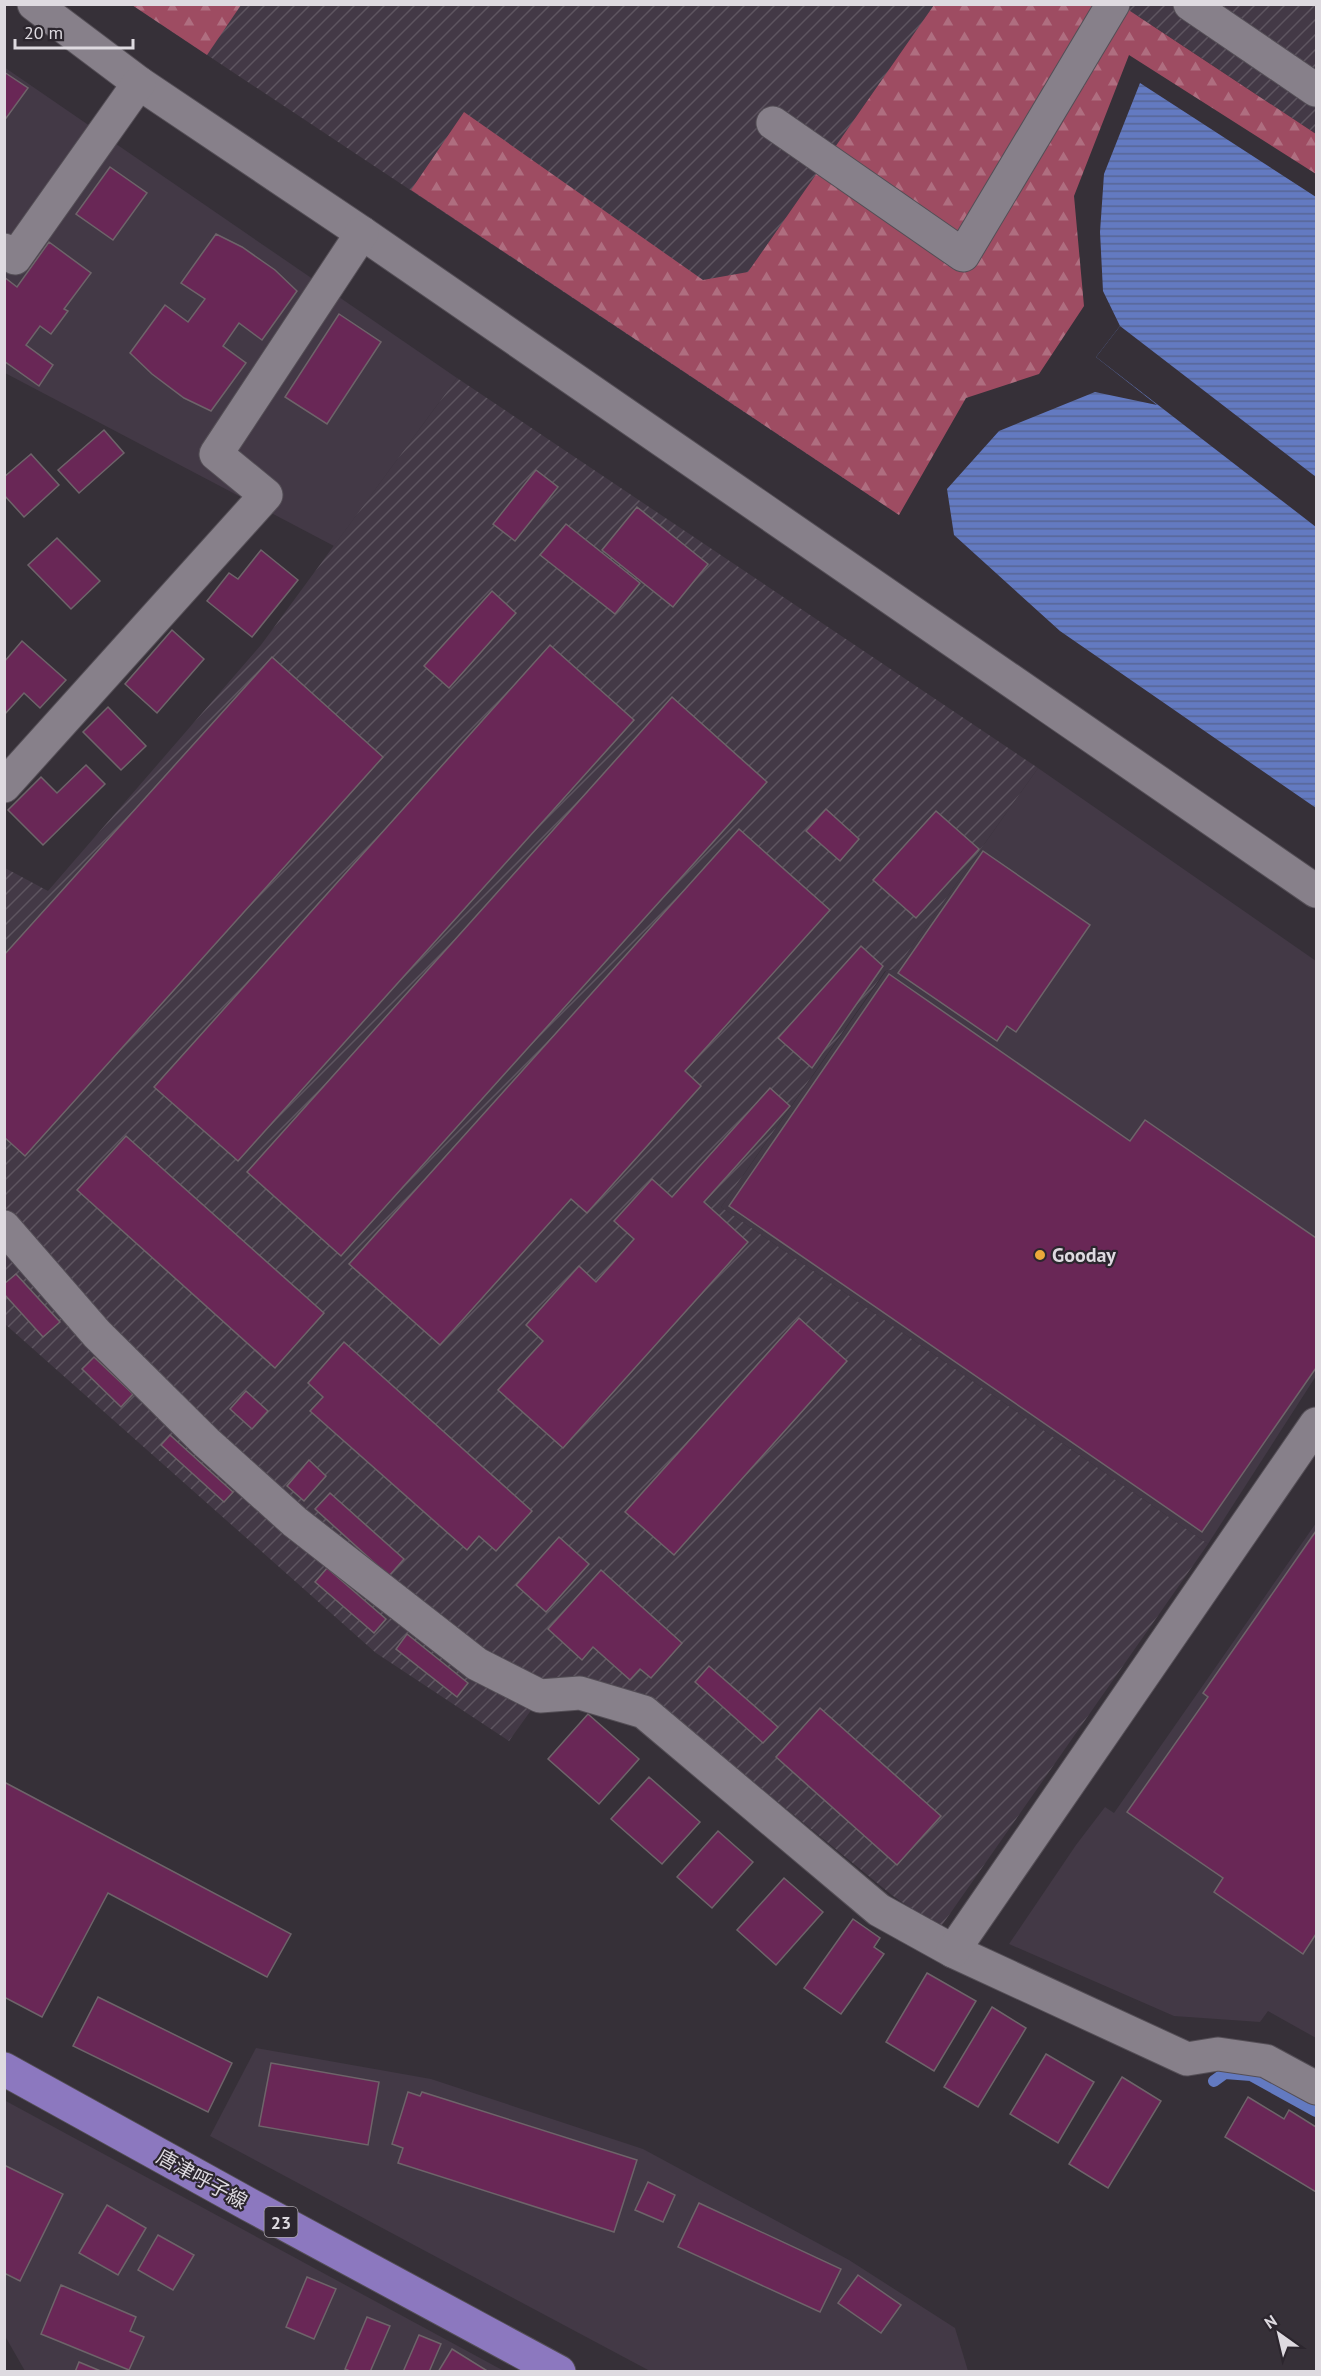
<svg xmlns="http://www.w3.org/2000/svg" width="1321" height="2376" viewBox="0 0 1321 2376" font-family="'PT Sans','Noto Sans JP',sans-serif">
  <style>
    .built { fill: #433946 }
    .industrial { fill: url(#industrial-furrows) }
    .forest { fill: url(#forest-firs) }
    .water { fill: url(#water-rules) }
    .pier { fill: #363038 }
    .lines { fill: none; stroke-linecap: round; stroke-linejoin: round }
    .stream { stroke: #637ac1; stroke-width: 12 }
    .building { fill: #692756; stroke: #6e646a; stroke-width: 1.5 }
    .minor-casing { stroke: #544e56; stroke-width: 35 }
    .major-casing { stroke: #544e56; stroke-width: 35 }
    .minor { stroke: #87808a; stroke-width: 33 }
    .major { stroke: #8c78bf; stroke-width: 33 }
    .poi-dot { fill: #eca93a; stroke: #2c262e; stroke-width: 2 }
    .labels { text-anchor: middle; dominant-baseline: central; stroke-width: 4.5; stroke-linejoin: round; paint-order: stroke }
    .shield { fill: #2c262e; stroke: #a9a4ab; stroke-width: 1.5 }
    .shield-label { font-size: 18px; font-weight: bold; fill: #dedae0 }
    .poi-label { font-size: 20px; font-weight: bold; fill: #dedae0; stroke: #2c262e; text-anchor: start }
    .street-label { font-size: 20px; fill: #dedae0; stroke: #2c262e }
  </style>
  <defs>
    <pattern id="industrial-furrows" width="10" height="10" patternUnits="userSpaceOnUse" patternTransform="scale(1.5)"><rect width="10" height="10" fill="#433946"/><path d="M-1 1l2-2M0 10L10 0M9 11l2-2" fill="none" stroke="#5e5560"/></pattern>
    <pattern id="forest-firs" width="22" height="20" patternUnits="userSpaceOnUse" patternTransform="scale(1.5)"><rect width="22" height="20" fill="#9e4c62"/><path d="M5 1l3.5 6h-7zM16 11l3.5 6h-7z" fill="#af6e80"/></pattern>
    <pattern id="water-rules" width="6" height="5" patternUnits="userSpaceOnUse" patternTransform="scale(1.5)"><rect width="6" height="5" fill="#637ac1"/><path d="M0 2.5h6" fill="none" stroke="#586695"/></pattern>
  </defs>
  <rect width="100%" height="100%" fill="#363038"/>
  <!-- built -->
  <g class="built">
    <polygon points="4,67 457,378 334,546 5,373"/>
    <polygon points="1038,768 1316,961 1316,1376 1208,1544 721,1207 886,971 896,969"/>
    <polygon points="1316,1523 1316,2038 1268,2011 1260,2022 1174,2016 1009,1944 1076,1845 1105,1807 1114,1813"/>
    <polygon points="256,2048 431,2079 643,2149 849,2260 955,2328 968,2371 650,2371 210,2136"/>
    <polygon points="4,2100 504,2371 25,2371 5,2336"/>
  </g>
  <!-- industrial -->
  <g class="industrial">
    <polygon points="132,5 1316,5 1316,134 1138,16 899,515"/>
    <polygon points="457,378 1038,768 896,969 885,971 721,1207 1208,1544 940,1928 893,1896 650,1697 552,1681 509,1741 376,1653 5,1324 5,868 48,891 261,645"/>
  </g>
  <!-- forest -->
  <g class="forest">
    <polygon points="132,5 241,5 207,55"/>
    <polygon points="934,5 1121,5 1316,134 1316,174 1129,55 1074,196 1084,306 1039,374 966,398 899,515 411,190 464,112 703,280 748,272"/>
  </g>
  <!-- water -->
  <polygon class="water" points="1140,83 1316,197 1316,808 1060,631 954,535 947,489 999,431 1095,392 1157,405 1096,357 1120,326 1103,291 1100,232 1104,174"/>
  <!-- pier -->
  <polygon class="pier" points="1120,326 1316,477 1316,527 1096,357"/>
  <g class="lines">
    <!-- stream -->
    <polyline class="stream" points="1214,2081 1225,2073 1251,2075 1316,2111"/>
  </g>
  <!-- building -->
  <g class="building">
    <polygon points="4,72 28,88 4,121"/>
    <polygon points="110,167 147,193 113,240 76,214"/>
    <polygon points="216,234 242,247 275,270 297,291 262,340 239,323 223,346 246,363 211,411 184,398 152,374 130,353 165,305 188,322 205,299 181,283"/>
    <polygon points="49,242 91,273 64,309 68,311 51,334 40,326 26,345 53,365 39,386 4,361 4,277 17,287"/>
    <polygon points="339,314 381,342 327,424 285,397"/>
    <polygon points="104,430 124,453 79,493 58,470"/>
    <polygon points="31,454 59,485 24,517 4,495 4,477"/>
    <polygon points="536,470 558,487 515,541 493,524"/>
    <polygon points="637,507 708,564 673,607 602,550"/>
    <polygon points="566,524 640,583 615,614 540,555"/>
    <polygon points="57,538 100,581 71,609 28,565"/>
    <polygon points="261,550 298,580 252,637 207,601 229,573 238,579"/>
    <polygon points="492,591 516,613 449,688 424,666"/>
    <polygon points="172,630 204,659 157,713 125,684"/>
    <polygon points="22,641 66,680 40,708 24,693 4,715 4,662"/>
    <polygon points="550,645 634,720 238,1161 154,1087"/>
    <polygon points="272,657 383,757 25,1156 4,1137 4,955"/>
    <polygon points="672,697 767,782 341,1256 247,1172"/>
    <polygon points="108,707 146,746 121,770 83,732"/>
    <polygon points="86,765 105,784 43,845 8,810 41,777 57,793"/>
    <polygon points="826,809 859,839 840,861 806,831"/>
    <polygon points="936,811 979,849 916,918 873,880"/>
    <polygon points="739,829 830,910 685,1071 701,1086 587,1213 571,1199 440,1345 349,1264"/>
    <polygon points="983,851 1090,925 1016,1032 1007,1026 997,1041 898,973"/>
    <polygon points="861,946 883,966 812,1068 778,1038"/>
    <polygon points="889,974 1130,1141 1145,1120 1316,1238 1316,1368 1202,1532 729,1206"/>
    <polygon points="770,1088 790,1106 704,1202 748,1242 563,1448 498,1390 543,1341 526,1325 579,1266 596,1282 634,1239 614,1221 652,1179 672,1197"/>
    <polygon points="126,1136 324,1313 275,1368 77,1190"/>
    <polygon points="16,1274 60,1322 43,1337 4,1294 4,1284"/>
    <polygon points="799,1318 847,1361 674,1555 625,1512"/>
    <polygon points="344,1342 532,1511 496,1551 479,1536 467,1550 310,1411 323,1397 308,1383"/>
    <polygon points="94,1357 133,1394 121,1407 82,1369"/>
    <polygon points="246,1391 268,1411 252,1429 230,1409"/>
    <polygon points="170,1435 233,1492 224,1502 161,1445"/>
    <polygon points="309,1460 326,1476 304,1501 287,1486"/>
    <polygon points="330,1493 404,1559 389,1576 315,1509"/>
    <polygon points="1316,1531 1316,1934 1303,1954 1214,1892 1223,1878 1127,1812 1208,1697 1203,1693"/>
    <polygon points="559,1537 589,1564 546,1612 516,1585"/>
    <polygon points="327,1568 386,1619 374,1633 315,1582"/>
    <polygon points="601,1570 682,1643 651,1678 640,1669 630,1680 593,1647 582,1660 548,1629"/>
    <polygon points="407,1634 468,1683 457,1697 396,1649"/>
    <polygon points="709,1666 778,1727 763,1743 695,1682"/>
    <polygon points="820,1708 941,1816 897,1865 776,1757"/>
    <polygon points="588,1714 639,1759 599,1804 548,1759"/>
    <polygon points="649,1777 700,1822 662,1864 611,1819"/>
    <polygon points="4,1782 291,1934 267,1977 108,1893 42,2017 4,1997"/>
    <polygon points="718,1831 753,1862 712,1908 677,1877"/>
    <polygon points="784,1878 823,1912 776,1965 737,1930"/>
    <polygon points="853,1919 880,1938 874,1947 884,1954 841,2014 804,1988"/>
    <polygon points="927,1973 976,2001 934,2071 886,2042"/>
    <polygon points="98,1997 232,2063 208,2112 73,2046"/>
    <polygon points="992,2007 1026,2028 978,2107 944,2087"/>
    <polygon points="1046,2054 1094,2082 1058,2143 1010,2114"/>
    <polygon points="271,2063 379,2082 368,2145 259,2126"/>
    <polygon points="1122,2077 1161,2101 1108,2188 1069,2164"/>
    <polygon points="408,2092 420,2096 422,2092 637,2160 614,2232 398,2163 403,2148 392,2144"/>
    <polygon points="1248,2097 1284,2119 1289,2110 1316,2127 1316,2192 1225,2137"/>
    <polygon points="4,2165 63,2194 20,2281 4,2273"/>
    <polygon points="648,2182 675,2195 663,2222 635,2210"/>
    <polygon points="699,2203 841,2269 820,2312 678,2247"/>
    <polygon points="107,2205 146,2228 118,2275 79,2253"/>
    <polygon points="158,2235 194,2255 173,2290 138,2270"/>
    <polygon points="858,2275 901,2305 881,2333 838,2303"/>
    <polygon points="307,2277 336,2289 314,2339 286,2327"/>
    <polygon points="61,2285 136,2317 130,2331 144,2337 129,2370 41,2334"/>
    <polygon points="367,2317 390,2326 370,2372 352,2372 345,2369"/>
    <polygon points="419,2335 441,2344 429,2372 403,2372"/>
    <polygon points="452,2349 489,2372 438,2372"/>
    <polygon points="79,2362 103,2372 75,2372"/>
  </g>
  <g class="lines">
    <!-- minor casing -->
    <g class="minor-casing">
      <g id="minor">
        <polyline points="34,4 139,83 362,233 1316,891"/>
        <polyline points="1190,4 1316,90"/>
        <polyline points="773,123 963,255 1113,4"/>
        <polyline points="4,250 15,258 139,83"/>
        <polyline points="4,786 266,495 216,454 362,233"/>
        <polyline points="4,1227 97,1334 206,1442 295,1522 477,1664 540,1696 580,1693 644,1712 879,1910 953,1951 1187,2059 1218,2054 1266,2061 1316,2088"/>
        <polyline points="953,1951 1316,1424"/>
      </g>
    </g>
    <!-- major casing -->
    <g class="major-casing">
      <polyline id="major" points="4,2069 248,2204 559,2372"/>
    </g>
    <!-- minor -->
    <use href="#minor" class="minor"/>
    <!-- major -->
    <use href="#major" class="major"/>
  </g>
  <!-- markers -->
  <circle class="poi-dot" cx="1040" cy="1255" r="6"/>
  <g class="labels">
    <!-- shield labels -->
    <rect class="shield" x="264.5" y="2207" width="33" height="30" rx="4.5"/>
    <g class="shield-label">
      <text x="281" y="2222">23</text>
    </g>
    <!-- poi labels -->
    <g class="poi-label">
      <text x="1052" y="1255">Gooday</text>
    </g>
    <!-- street labels -->
    <g class="street-label">
      <text transform="translate(202 2179) rotate(29)">唐津呼子線</text>
    </g>
  </g>
  <!-- border -->
  <rect width="1321" height="2376" fill="none" stroke="#dedae0" stroke-width="12"/>
  <!-- north arrow -->
  <g transform="translate(1279 2334) rotate(326)" stroke="#2c262e" stroke-width="4.5" paint-order="stroke">
  <path d="M0-4.5L10 22L0 15L-10 22Z" fill="#dedae0"/>
  <text y="-9" font-size="16" font-weight="bold" text-anchor="middle" fill="#dedae0">N</text>
  </g>
  <!-- scale -->
  <path d="M15 39v9h118v-9" fill="none" stroke="#dedae0" stroke-width="3"/>
  <text x="24" y="39" font-size="18" fill="#dedae0" stroke="#2c262e" stroke-width="4.5" paint-order="stroke">20 m</text>
</svg>
